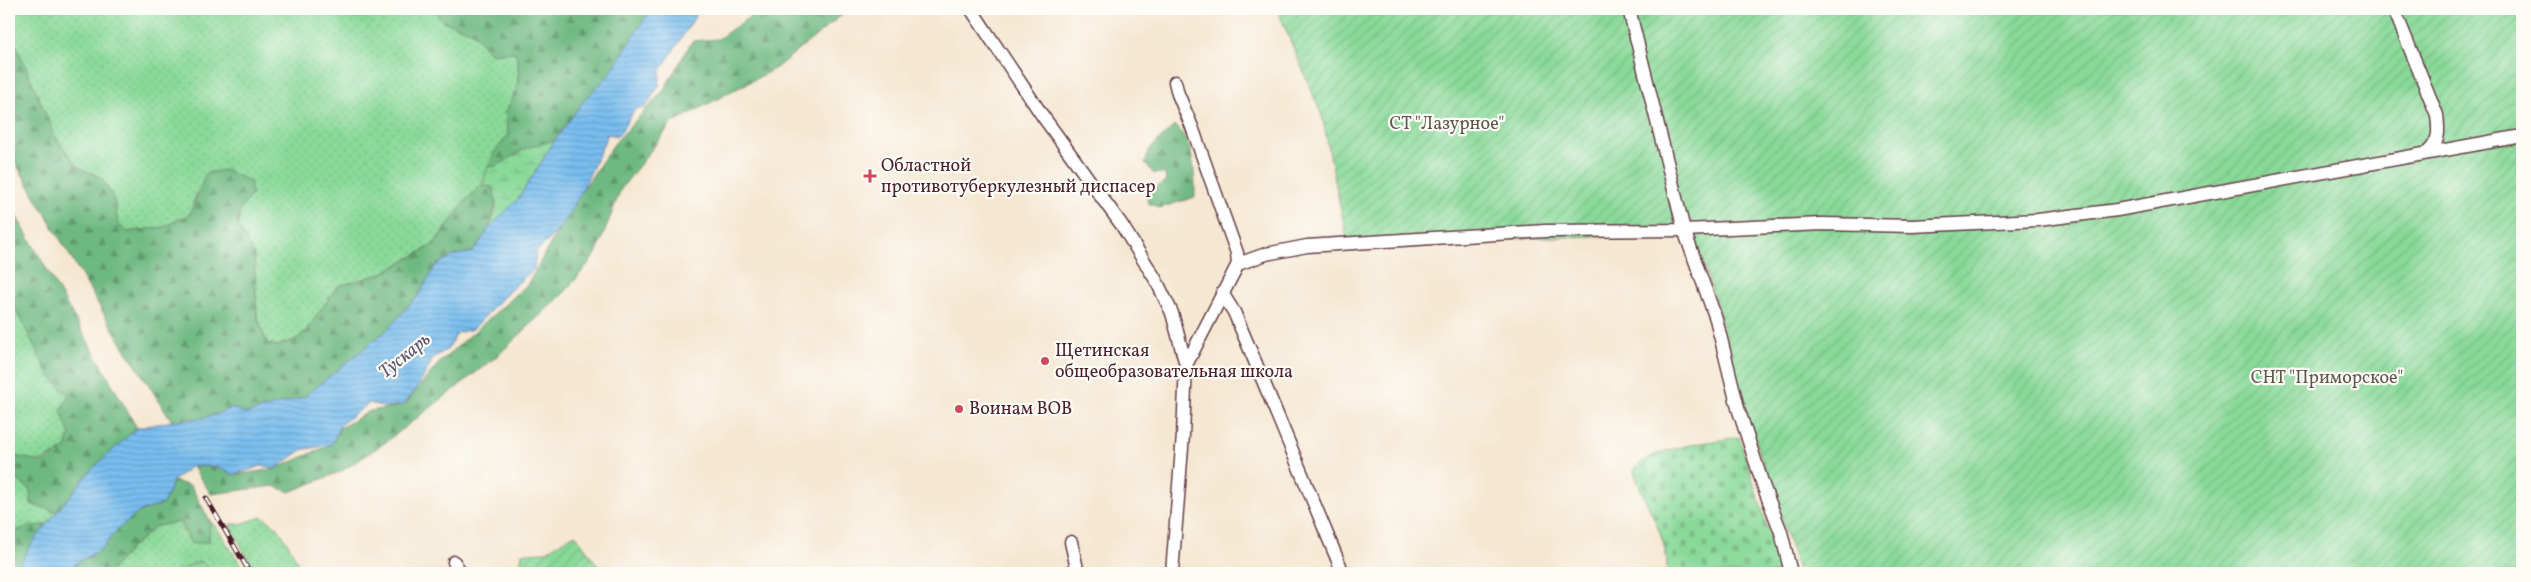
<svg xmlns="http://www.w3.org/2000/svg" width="2531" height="582" viewBox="0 0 2531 582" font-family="Vollkorn,serif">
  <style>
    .grass { fill: url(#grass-dots); stroke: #6a7c62 }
    .forest { fill: url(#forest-firs); stroke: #5c6c56 }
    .wetland { fill: url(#wetland-marsh); stroke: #6a7c62 }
    .cemetery { fill: url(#cemetery-stones); stroke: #6a7c62 }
    .garden { fill: url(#garden-furrows); stroke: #6a7c62 }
    .water { fill: url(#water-rules); stroke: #616e8d }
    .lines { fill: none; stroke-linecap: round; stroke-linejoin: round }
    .minor-casing { stroke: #643d44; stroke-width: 15 }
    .minor { stroke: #fff; stroke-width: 12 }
    .rail-casing { stroke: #4a1f2b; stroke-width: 5 }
    .rail { stroke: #fdfcf7; stroke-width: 3; stroke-dasharray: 9; stroke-linecap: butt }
    .poi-dot { fill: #d1495b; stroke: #fdfcf7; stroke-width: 2 }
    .labels { text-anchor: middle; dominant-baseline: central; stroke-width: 4.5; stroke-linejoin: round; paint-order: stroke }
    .park-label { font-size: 18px; fill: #5d574c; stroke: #fdfcf7 }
    .poi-label { font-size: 18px; fill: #4a1f2b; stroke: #fdfcf7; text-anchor: start }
    .water-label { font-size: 19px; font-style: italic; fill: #5a5770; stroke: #fdfcf7 }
  </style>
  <defs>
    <pattern id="grass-dots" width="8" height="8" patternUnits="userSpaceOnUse" patternTransform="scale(1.25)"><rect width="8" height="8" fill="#89d999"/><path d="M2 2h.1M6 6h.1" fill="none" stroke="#78ba84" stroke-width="1.8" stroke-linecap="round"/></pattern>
    <pattern id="forest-firs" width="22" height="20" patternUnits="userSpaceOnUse" patternTransform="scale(1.25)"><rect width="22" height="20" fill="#6eb981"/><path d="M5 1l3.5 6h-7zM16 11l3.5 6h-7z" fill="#5c966a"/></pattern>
    <pattern id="wetland-marsh" width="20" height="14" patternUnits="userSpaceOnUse" patternTransform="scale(1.25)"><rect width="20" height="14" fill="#89d999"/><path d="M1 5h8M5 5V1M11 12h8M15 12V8" fill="none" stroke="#78ba84"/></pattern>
    <pattern id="cemetery-stones" width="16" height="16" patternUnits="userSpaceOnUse" patternTransform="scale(1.25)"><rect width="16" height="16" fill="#89d999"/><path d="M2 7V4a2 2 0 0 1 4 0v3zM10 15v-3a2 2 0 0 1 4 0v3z" fill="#78ba84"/></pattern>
    <pattern id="garden-furrows" width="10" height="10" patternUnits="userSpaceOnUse" patternTransform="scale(1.25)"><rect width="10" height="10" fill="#89d999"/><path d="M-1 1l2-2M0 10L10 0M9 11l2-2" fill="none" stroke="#78ba84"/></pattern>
    <pattern id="water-rules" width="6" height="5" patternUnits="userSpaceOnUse" patternTransform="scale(1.25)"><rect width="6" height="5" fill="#78beef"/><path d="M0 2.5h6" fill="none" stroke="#649ac2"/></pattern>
  </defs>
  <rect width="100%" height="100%" fill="#fdfcf7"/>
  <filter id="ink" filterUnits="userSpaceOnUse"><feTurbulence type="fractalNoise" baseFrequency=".02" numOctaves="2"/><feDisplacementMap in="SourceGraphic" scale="10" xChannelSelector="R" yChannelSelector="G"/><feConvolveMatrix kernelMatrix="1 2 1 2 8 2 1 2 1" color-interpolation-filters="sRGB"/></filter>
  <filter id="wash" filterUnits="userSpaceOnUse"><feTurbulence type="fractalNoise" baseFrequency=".0096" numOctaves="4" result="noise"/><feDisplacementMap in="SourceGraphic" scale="20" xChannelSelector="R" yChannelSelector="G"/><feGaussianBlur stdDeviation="1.12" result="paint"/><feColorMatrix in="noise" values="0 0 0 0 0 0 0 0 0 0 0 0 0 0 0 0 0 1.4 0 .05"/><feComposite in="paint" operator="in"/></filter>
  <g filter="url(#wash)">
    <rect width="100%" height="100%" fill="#f5e7d1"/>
    <!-- grass -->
    <g class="grass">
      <path d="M 9,9 L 433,9 L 443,21 L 471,31 L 491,53 L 515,51 C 522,74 518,92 505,112 L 509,135 L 494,153 L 482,185 L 468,198 L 433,245 L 381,274 L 338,286 L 305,332 L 297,339 L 277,346 L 267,343 L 257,316 L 254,254 L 238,226 L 240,210 L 252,193 L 197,192 L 190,214 L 164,227 L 127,232 L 118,224 L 114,199 L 101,178 L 78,167 L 56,138 L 9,29 Z"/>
      <polygon points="9,296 49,375 69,396 61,410 70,435 66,448 13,476 30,490 31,504 57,512 46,525 30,526 14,532 9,540"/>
      <path d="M 262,517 C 284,527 292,553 302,573 L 255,573 L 230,524 L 240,524 Z"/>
      <polygon points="210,521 219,531 246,573 211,573 201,561 173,573 108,573 131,548 156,526 180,522 182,530 209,542"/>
    </g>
    <!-- forest -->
    <g class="forest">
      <path d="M 433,9 L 651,9 L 608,76 L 585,99 L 555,140 L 527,148 L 496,166 L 488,167 L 494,153 L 508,135 L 505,112 C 518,92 522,74 515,52 L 491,54 L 471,31 L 443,21 Z"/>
      <polygon points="761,9 843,9 843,14 776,68 672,123 621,189 596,254 567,290 496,357 386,442 342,471 290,492 274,486 211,494 192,466 217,467 234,475 275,469 332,444 340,428 370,411 404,405 439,363 527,285 571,207 614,144 664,90 692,41 718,39"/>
      <polygon points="9,29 56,138 78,167 101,178 114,199 118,224 127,232 164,227 190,214 206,173 224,170 250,181 252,194 240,210 238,226 254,254 257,316 267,343 277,346 297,339 305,332 338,286 381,274 433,245 468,198 482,185 492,187 497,196 490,227 473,252 453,256 436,265 420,293 387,330 304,397 245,414 233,408 205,418 172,421 117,336 9,152"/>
      <path d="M 1175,125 C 1194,145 1195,170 1195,197 L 1160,208 L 1148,203 L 1146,193 L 1166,181 L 1165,174 L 1153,173 L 1145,163 L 1150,149 Z"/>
      <polygon points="9,203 137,428 91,470 57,512 31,504 30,490 13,476 9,468 15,456 43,462 66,448 70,435 61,410 69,396 49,375 9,296"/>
      <polygon points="173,481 191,486 210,521 209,542 191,544 180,522 156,526 131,548 108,573 69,573 76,563 102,549 117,530 139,512 163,504"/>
      <polygon points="46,525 14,573 9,573 9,540 13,532 30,526"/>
    </g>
    <!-- wetland -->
    <path class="wetland" d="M 555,140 L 518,199 L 491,226 L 510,233 L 329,377 L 387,330 L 420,293 L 436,265 L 453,256 L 474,251 C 486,233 504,209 492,187 L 482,185 L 488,167 L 496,166 L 527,148 Z"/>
    <!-- cemetery -->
    <path class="cemetery" d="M 1739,437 L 1782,573 L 1667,573 C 1669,536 1644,505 1634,471 C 1646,447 1714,442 1739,437 Z"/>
    <!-- garden -->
    <g class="garden">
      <polygon points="1277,9 2522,9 2522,573 1799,573 1741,397 1717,306 1693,233 1435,241 1349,250 1322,116"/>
      <polygon points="575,534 603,573 519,573 522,553 545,552"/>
      <polygon points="201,561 211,573 173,573"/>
    </g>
    <!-- water -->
    <path class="water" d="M 651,9 L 700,9 L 661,70 L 659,86 L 645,108 L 636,108 L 618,136 L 608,134 C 589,173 572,225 536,251 L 534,269 L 509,291 L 473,329 L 457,333 L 448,349 L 434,357 L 419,385 L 404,405 L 385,407 L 369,403 L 341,424 L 332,444 L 302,450 L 275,469 L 261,466 L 234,475 L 217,467 L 192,466 L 173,481 L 163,504 L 139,512 L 117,530 L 102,549 L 76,563 L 69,573 L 14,573 L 32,543 L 91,470 L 137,428 L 172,421 L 205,418 L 233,408 L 245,414 L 304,397 L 387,330 L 420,293 L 436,265 L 453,256 L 473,252 L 490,227 L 518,199 L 555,140 L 585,99 L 608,76 Z"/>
  </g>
  <g filter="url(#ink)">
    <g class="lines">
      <!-- minor casing -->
      <g class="minor-casing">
        <g id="minor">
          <polyline points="971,9 1042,115 1121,224 1156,280 1172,313 1186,365 1183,435 1172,573"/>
          <polyline points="1629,9 1684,230 1716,319 1738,408 1764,488 1781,532 1791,573"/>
          <path d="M 2394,9 L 2437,115 C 2439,131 2440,142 2427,153"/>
          <polyline points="1175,82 1178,94 1192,127 1237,253 1238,264"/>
          <polyline points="1222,293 1234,312 1254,359 1343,573"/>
          <polyline points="1186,365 1238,264 1266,254 1307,246 1545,231 1684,230 1823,224 1912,226 2038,220 2117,210 2522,136"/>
          <polyline points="1071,542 1078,573"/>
          <polyline points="454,562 461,573"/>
        </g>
      </g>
      <!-- minor -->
      <use href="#minor" class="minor"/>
      <!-- rail casing -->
      <g class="rail-casing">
        <polyline id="rail" points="206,498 250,573"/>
      </g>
      <!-- rail -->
      <use href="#rail" class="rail"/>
    </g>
  </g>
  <!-- markers -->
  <g class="poi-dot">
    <path d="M867.5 168.5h5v5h5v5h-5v5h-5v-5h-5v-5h5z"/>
    <circle cx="1045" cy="361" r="5"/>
    <circle cx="959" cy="409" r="5"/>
  </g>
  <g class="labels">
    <!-- park labels -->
    <g class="park-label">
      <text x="1447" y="124">СТ "Лазурное"</text>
      <text x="2327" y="378">СНТ "Приморское"</text>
    </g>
    <!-- poi labels -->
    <g class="poi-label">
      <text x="881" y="166">Областной<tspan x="881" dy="21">противотуберкулезный диспасер</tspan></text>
      <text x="1055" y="351">Щетинская<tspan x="1055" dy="21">общеобразовательная школа</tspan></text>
      <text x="969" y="409">Воинам ВОВ</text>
    </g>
    <!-- water labels -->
    <g class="water-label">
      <text transform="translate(405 356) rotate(-39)">Тускарь</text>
    </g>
  </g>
  <!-- margin -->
  <rect width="2531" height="582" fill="none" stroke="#fdfcf7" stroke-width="30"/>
</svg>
